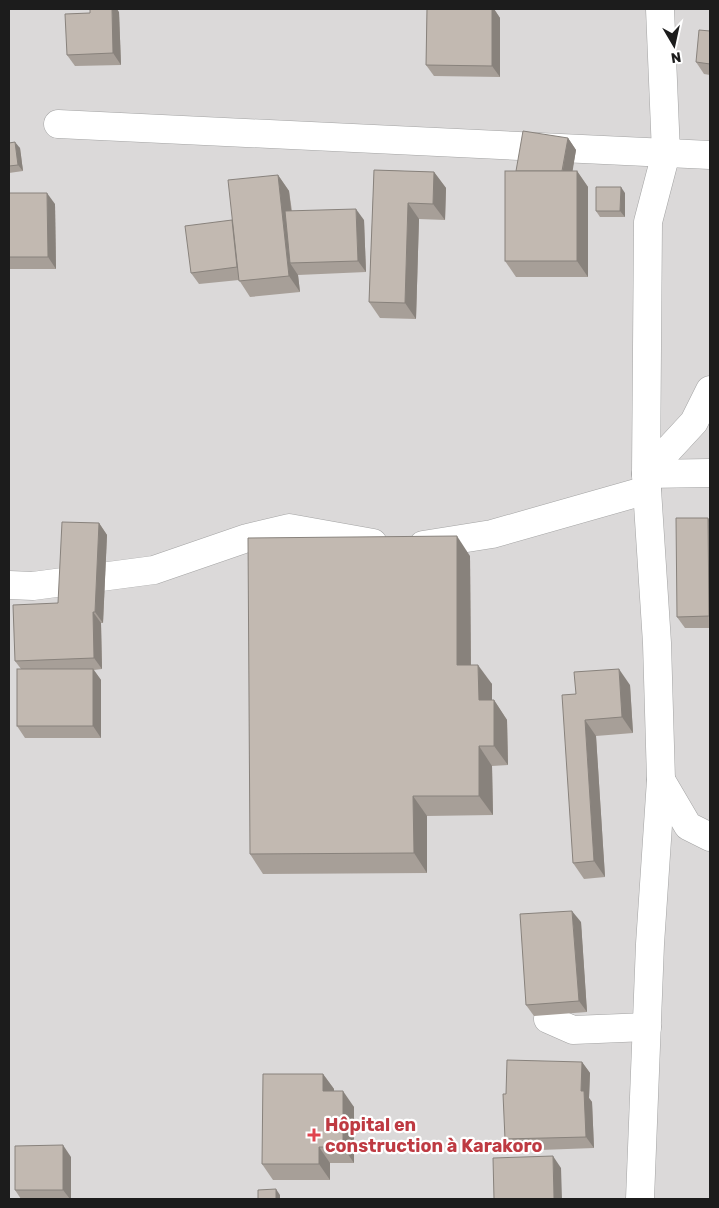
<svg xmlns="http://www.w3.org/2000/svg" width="719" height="1208" viewBox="0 0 719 1208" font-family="Rubik,sans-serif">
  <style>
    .residential { fill: #dbd9d9 }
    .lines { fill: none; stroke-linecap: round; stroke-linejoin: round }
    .minor-casing { stroke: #a3a3a3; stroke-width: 29 }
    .minor { stroke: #fff; stroke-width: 28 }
    .wall { fill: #a79f98 }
    .shaded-wall { fill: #88827c }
    .building { fill: #c2b9b1; stroke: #88827c }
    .health-dot { fill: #e0444e; stroke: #fff; stroke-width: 2 }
    .labels { text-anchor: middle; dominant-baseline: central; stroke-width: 4.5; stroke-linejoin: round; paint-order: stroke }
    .health-label { font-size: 18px; font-weight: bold; fill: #be3a42; stroke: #fff; text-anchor: start }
  </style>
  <rect width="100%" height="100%" fill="#eeeae2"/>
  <!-- residential -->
  <rect class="residential" x="9" y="9" width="701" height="1190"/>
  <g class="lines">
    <!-- minor casing -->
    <g class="minor-casing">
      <g id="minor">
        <polyline points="58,124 710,155"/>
        <polyline points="646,474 694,422 710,390"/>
        <polyline points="646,474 710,473"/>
        <polyline points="423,545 492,534 647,490"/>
        <polyline points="9,585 33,586 154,570 247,538 289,528 373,543"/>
        <polyline points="661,780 688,826 710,837"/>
        <polyline points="548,1019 573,1030 647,1027"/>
        <polyline points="640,1199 650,944 661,780 657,643 646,474 648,222 666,153 660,9"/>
      </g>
    </g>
    <!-- minor -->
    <use href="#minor" class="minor"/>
  </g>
  <!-- wall -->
  <g class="wall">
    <polygon points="281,9 370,9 370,10"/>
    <polygon points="427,9 494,9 500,18 500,77 434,76 426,65"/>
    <polygon points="119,12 121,65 75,66 67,55"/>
    <polygon points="710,31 710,75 704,74 696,62"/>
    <polygon points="568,138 576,150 572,171 577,171 588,187 588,277 516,277 505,261 516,171"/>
    <polygon points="9,143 20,148 23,171 9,173"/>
    <polygon points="374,170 434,172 446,188 445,220 419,219 416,319 380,318 369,302"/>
    <polygon points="278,175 289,191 292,211 364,220 366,272 298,275 300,292 250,297 239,280 199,284 191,273 232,220"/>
    <polygon points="9,193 55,204 56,269 9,269"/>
    <polygon points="625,193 625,217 600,217 596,211"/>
    <polygon points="710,521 710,628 685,628 677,617"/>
    <polygon points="99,523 107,535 103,623 101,623 102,669 94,670 101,680 101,738 25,738 17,726 21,669 15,661 58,603"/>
    <polygon points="470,556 471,665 492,684 492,700 494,700 507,720 508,765 492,766 493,815 427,816 427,873 263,874 250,854"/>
    <polygon points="630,685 633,733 596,736 605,877 584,879 573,863 576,694"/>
    <polygon points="581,922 587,1012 534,1016 526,1005"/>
    <polygon points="582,1062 590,1073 589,1098 592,1102 594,1148 513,1151 505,1139 506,1094"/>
    <polygon points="323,1074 334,1089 334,1091 354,1107 354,1163 330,1163 330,1180 273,1180 262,1164"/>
    <polygon points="71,1157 71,1199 21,1199 15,1190"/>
  </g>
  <!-- shaded-wall -->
  <g class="shaded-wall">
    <polygon points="112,9 117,9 119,12 121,65 113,53"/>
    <polygon points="492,9 494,9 500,18 500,77 492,66"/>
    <polygon points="568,138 576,150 570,187 562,175"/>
    <polygon points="15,142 20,148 23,171 18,165"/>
    <polygon points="577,171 588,187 588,277 577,261"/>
    <polygon points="434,172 446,188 445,220 433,204"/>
    <polygon points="278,175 289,191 297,263 290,263 298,275 300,292 289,276"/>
    <polygon points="621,187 625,193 625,217 620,211"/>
    <polygon points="47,193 55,204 56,269 48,257"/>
    <polygon points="408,203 419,219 416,319 405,303"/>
    <polygon points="356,209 364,220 366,272 358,261"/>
    <polygon points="708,518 710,521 710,619 709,616"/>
    <polygon points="99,523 107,535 103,623 95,612"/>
    <polygon points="457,536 470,556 471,685 457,665"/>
    <polygon points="93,612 101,623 102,669 94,658"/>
    <polygon points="478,665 492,684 492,720 479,700"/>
    <polygon points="93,669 101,680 101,738 93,726"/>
    <polygon points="619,669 630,685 633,733 622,717"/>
    <polygon points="494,700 507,720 508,765 494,746"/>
    <polygon points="585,720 596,736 605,877 594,861"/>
    <polygon points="479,746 492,766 493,815 479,796"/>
    <polygon points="413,796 427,816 427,873 414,853"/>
    <polygon points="572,911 581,922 587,1012 579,1001"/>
    <polygon points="582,1062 590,1073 589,1098 592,1102 594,1148 586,1137 581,1091"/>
    <polygon points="323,1074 334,1089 334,1106 323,1091"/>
    <polygon points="343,1091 354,1107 354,1163 343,1147"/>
    <polygon points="63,1145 71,1157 71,1199 70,1199 63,1190"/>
    <polygon points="319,1147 330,1163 330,1180 319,1164"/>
    <polygon points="553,1156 561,1168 562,1199 554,1199"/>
    <polygon points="276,1189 280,1195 280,1199 276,1199"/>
  </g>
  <!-- building -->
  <g class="building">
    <polygon points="90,9 112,9 113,53 67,55 65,14 90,13"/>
    <polygon points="427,9 492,9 492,66 426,65"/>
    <polygon points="699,30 710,31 710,64 696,62"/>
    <polygon points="523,131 568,138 562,171 516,171"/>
    <polygon points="15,142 18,165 9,166 9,143"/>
    <polygon points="374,170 434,172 433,204 408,203 405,303 369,302"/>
    <rect x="505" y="171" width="72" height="90"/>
    <polygon points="278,175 289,276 239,281 228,180"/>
    <polygon points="596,187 621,187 620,211 596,211"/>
    <polygon points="9,193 47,193 48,257 9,257"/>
    <polygon points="356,209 358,261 290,263 285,211"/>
    <polygon points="232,220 237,267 191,273 185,226"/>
    <polygon points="676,518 708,518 709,616 677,617"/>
    <polygon points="62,522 99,523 95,612 93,612 94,658 15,661 13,605 58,603"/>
    <polygon points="457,536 457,665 478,665 479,700 494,700 494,746 479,746 479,796 413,796 414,853 250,854 248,538"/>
    <rect x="17" y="669" width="76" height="57"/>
    <polygon points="619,669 622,717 585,720 594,861 573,863 562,695 576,694 574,672"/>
    <polygon points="572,911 579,1001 526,1005 520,914"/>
    <polygon points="507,1060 582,1062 581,1091 584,1091 586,1137 505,1139 503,1094 506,1094"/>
    <polygon points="263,1074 323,1074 323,1091 343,1091 343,1147 319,1147 319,1164 262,1164"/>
    <polygon points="63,1145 63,1190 15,1190 15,1146"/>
    <polygon points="553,1156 554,1199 494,1199 493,1158"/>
    <polygon points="276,1189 276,1199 258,1199 258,1190"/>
  </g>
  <!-- markers -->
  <path class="health-dot" d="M311.5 1127.5h5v5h5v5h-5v5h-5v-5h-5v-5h5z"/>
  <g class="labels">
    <!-- health labels -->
    <g class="health-label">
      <text x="325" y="1125">Hôpital en<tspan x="325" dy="21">construction à Karakoro</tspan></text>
    </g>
  </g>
  <!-- border -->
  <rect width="719" height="1208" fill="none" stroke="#1c1c1c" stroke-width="20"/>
  <!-- north arrow -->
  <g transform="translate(674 45) rotate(171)" stroke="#ffffff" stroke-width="4" paint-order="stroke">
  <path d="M0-4L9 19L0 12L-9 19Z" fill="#1c1c1c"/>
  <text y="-8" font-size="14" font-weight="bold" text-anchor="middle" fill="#1c1c1c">N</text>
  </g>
</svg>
